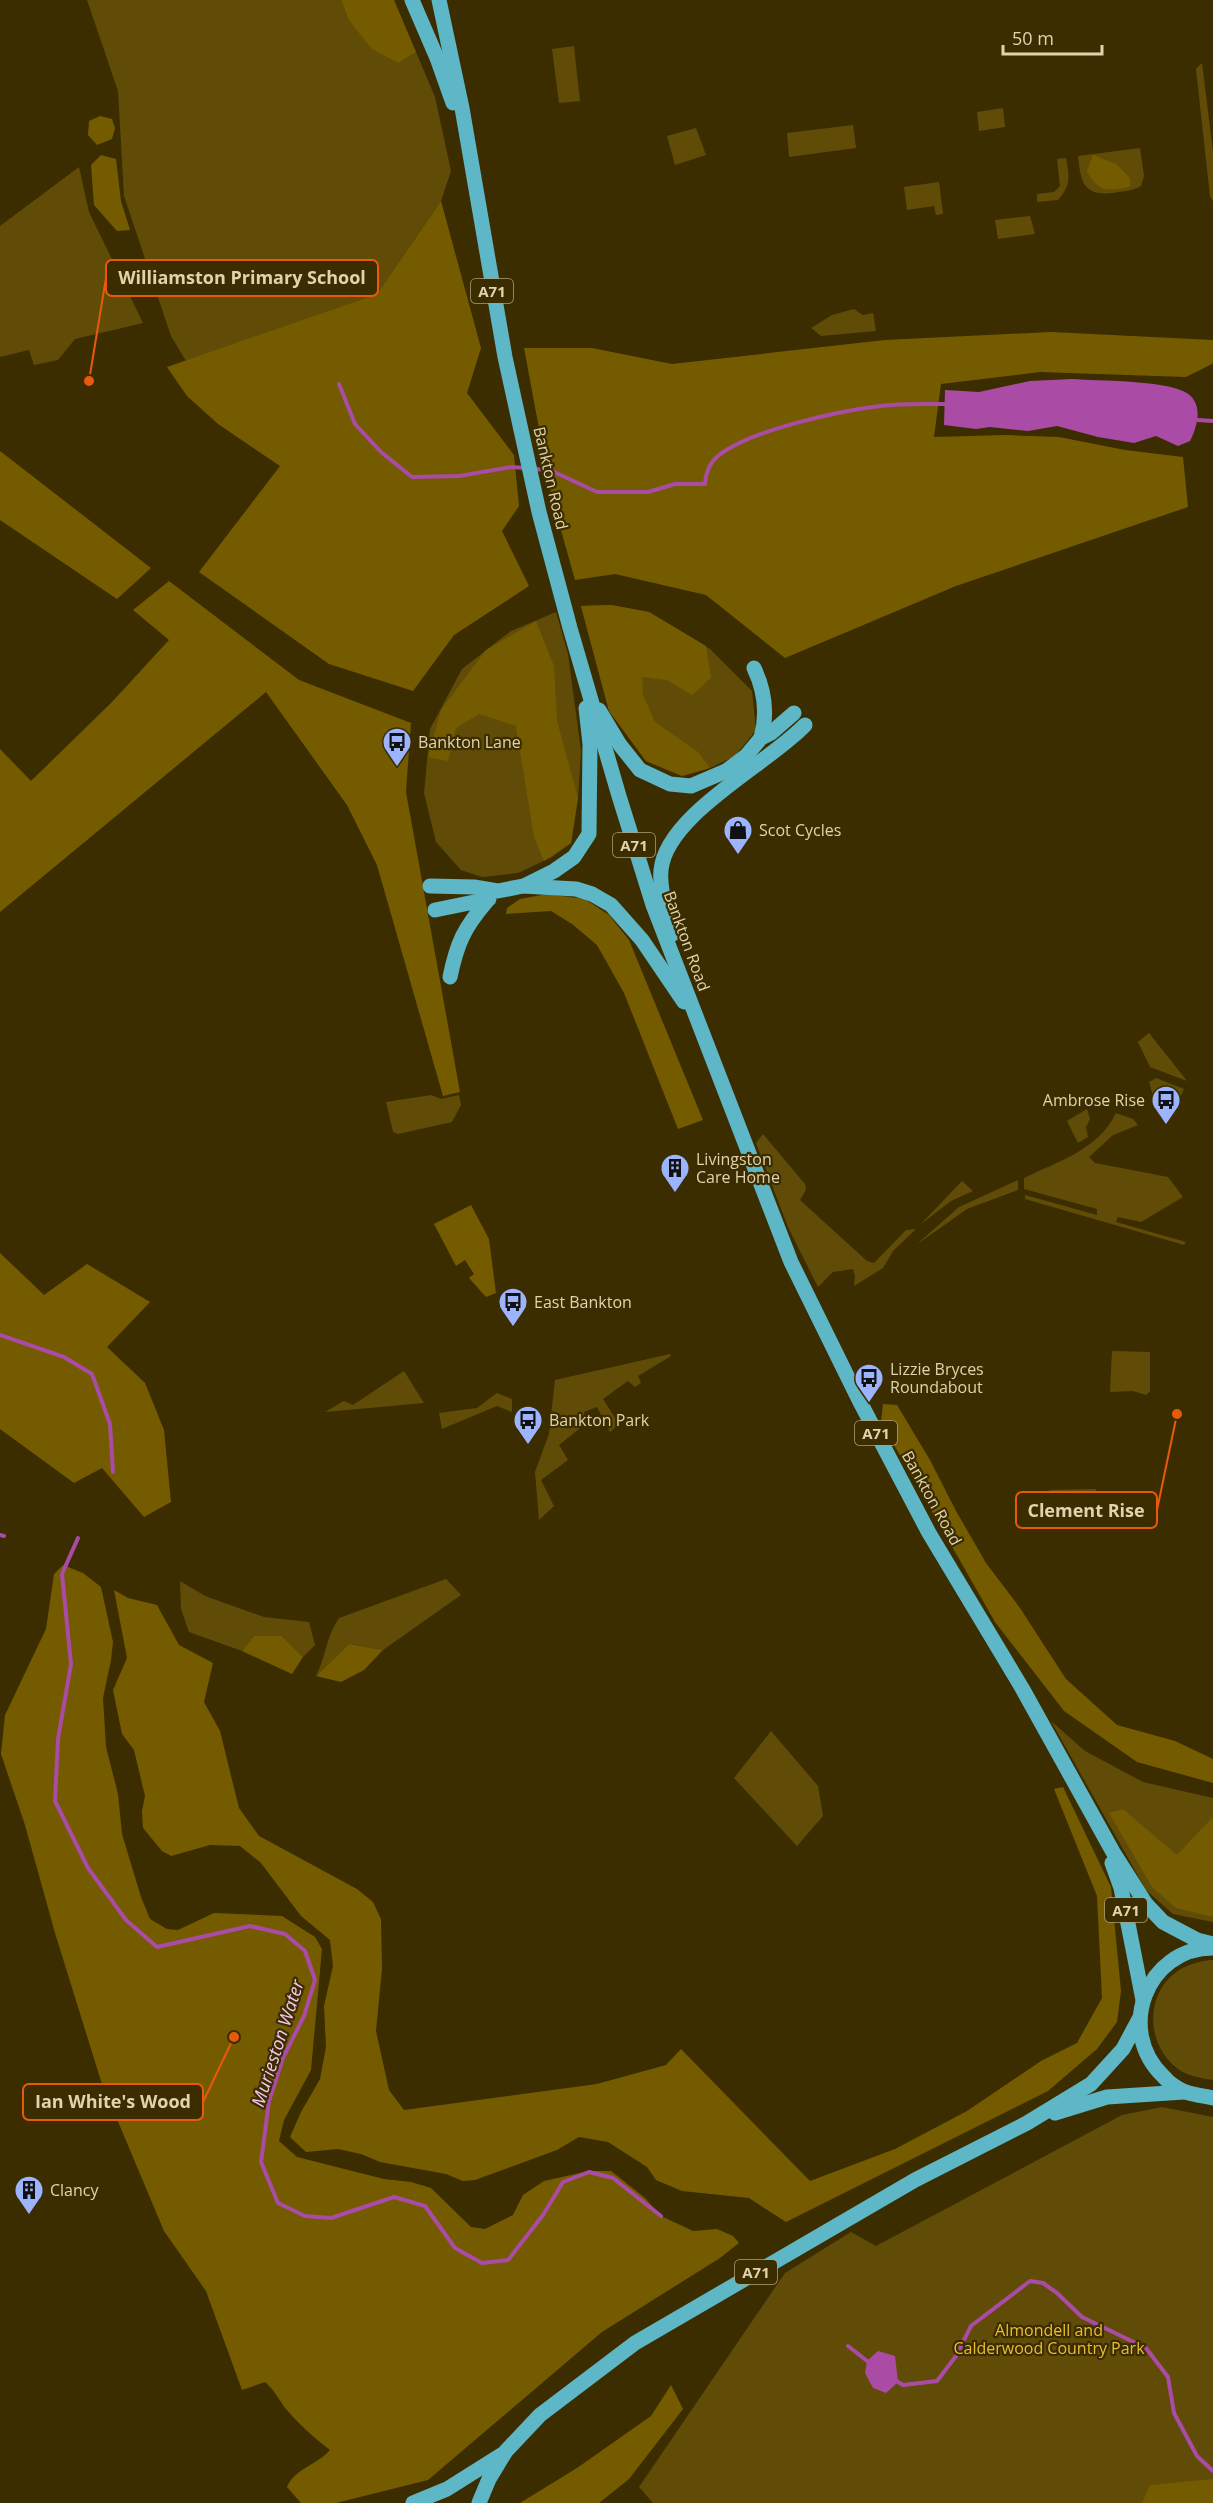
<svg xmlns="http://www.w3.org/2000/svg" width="1213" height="2503" viewBox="0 0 1213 2503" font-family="'Open Sans',sans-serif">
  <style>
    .green { fill: #614c07 }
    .forest { fill: #755b00 }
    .water { fill: #aa4ca5 }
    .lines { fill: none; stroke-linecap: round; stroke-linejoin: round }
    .stream { stroke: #aa4ca5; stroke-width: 4 }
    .major { stroke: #5eb7c6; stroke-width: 15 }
    .labels { text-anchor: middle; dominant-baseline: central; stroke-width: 4.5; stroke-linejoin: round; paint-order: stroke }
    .shield { fill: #3b2d00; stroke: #afa179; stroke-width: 1.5 }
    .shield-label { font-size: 15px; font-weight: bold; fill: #e1d3ad }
    .street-label { font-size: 16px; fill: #e1d3ad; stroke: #3b2d00 }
    .poi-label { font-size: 16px; fill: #e1d3ad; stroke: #3b2d00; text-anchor: start }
    .park-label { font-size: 16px; fill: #ecbe2d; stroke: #3b2d00 }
    .water-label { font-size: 18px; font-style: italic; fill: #f7c7f2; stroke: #3b2d00 }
    .leader { fill: none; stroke: #e8590c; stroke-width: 2 }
    .callout-dot { fill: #e8590c; stroke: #3b2d00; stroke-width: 2 }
    .callout { fill: #3b2d00; stroke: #e8590c; stroke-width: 2 }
    .callout-label { font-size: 18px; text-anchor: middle; font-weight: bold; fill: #e1d3ad }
  </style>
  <rect width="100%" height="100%" fill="#3b2d00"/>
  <!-- green -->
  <g class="green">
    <polygon points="87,0 341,0 348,19 397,63 416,52 435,97 451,171 441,201 377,294 186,361 171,336 124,196 118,91"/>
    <polygon points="574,46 580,101 559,103 552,49"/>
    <polygon points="1202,63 1213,152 1213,201 1210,197 1196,69"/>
    <polygon points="1003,108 1005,127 979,131 977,112"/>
    <polygon points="853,125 856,148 789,157 787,133"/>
    <polygon points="696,128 706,155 675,165 667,136"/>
    <path d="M 1140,148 L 1144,176 L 1141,186 C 1132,191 1123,191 1113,193 C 1082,196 1081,181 1078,156 Z"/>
    <path d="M 1066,158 C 1069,177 1072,184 1058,200 L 1037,202 L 1037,194 L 1054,192 L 1060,186 L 1057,159 Z"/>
    <polygon points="79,167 89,212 143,323 75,339 58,360 34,365 29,350 0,357 0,226"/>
    <polygon points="939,182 943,214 936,215 934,206 907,210 904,187"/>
    <polygon points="1030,216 1035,234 998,239 995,220"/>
    <polygon points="854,309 863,315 873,313 876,331 821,336 811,328 832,315"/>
    <polygon points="611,605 649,612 710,649 752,691 756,730 735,756 710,768 682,776 646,761 609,711 581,606"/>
    <polygon points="556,612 568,654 581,751 578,798 571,843 552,857 518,873 482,877 461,870 436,842 424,793 430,729 462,669 511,631"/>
    <polygon points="1149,1033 1187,1081 1150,1067 1138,1042"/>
    <polygon points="1156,1078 1184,1089 1176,1105 1166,1113 1154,1099 1149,1082"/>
    <polygon points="431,1095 441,1099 459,1095 461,1105 452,1122 398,1134 393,1132 386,1102"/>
    <polygon points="1087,1109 1090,1119 1086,1127 1088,1137 1078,1143 1067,1121"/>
    <path d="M 1116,1113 L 1133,1119 L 1138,1125 L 1113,1135 L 1089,1157 L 1095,1163 L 1168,1177 L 1183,1197 L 1141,1222 L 1118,1217 L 1116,1222 L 1186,1242 L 1184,1245 L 1025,1199 L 1025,1195 L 1097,1215 L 1097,1209 L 1024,1189 L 1024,1178 C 1059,1161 1098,1150 1116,1113 Z"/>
    <polygon points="763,1134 805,1184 806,1190 800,1200 867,1261 874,1263 906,1230 916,1229 893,1251 883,1268 854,1286 855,1276 853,1269 833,1272 818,1287 788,1227 756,1143"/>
    <polygon points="1018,1180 1018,1190 967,1209 916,1245 959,1207"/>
    <polygon points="962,1181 973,1191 951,1201 921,1224"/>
    <polygon points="1112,1351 1150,1352 1150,1391 1146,1395 1133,1391 1110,1392"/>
    <polygon points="670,1354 671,1356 638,1376 641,1383 635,1387 628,1381 603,1399 619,1424 610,1432 597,1407 584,1412 585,1424 559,1445 568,1460 541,1480 554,1506 539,1520 535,1472 549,1434 555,1380"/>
    <polygon points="404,1371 424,1403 325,1412 344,1401 353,1405"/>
    <polygon points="497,1393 512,1399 512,1412 497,1406 442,1429 439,1413 477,1408"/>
    <polygon points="1096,1489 1095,1524 1049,1524 1049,1490"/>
    <path d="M 446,1579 L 461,1595 L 383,1650 L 349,1644 L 316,1676 C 326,1657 326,1636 339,1618 Z"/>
    <polygon points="180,1581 205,1596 264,1617 309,1622 315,1645 303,1657 282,1636 254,1636 242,1651 189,1632 181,1609"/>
    <polygon points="1051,1721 1085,1751 1143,1782 1213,1798 1213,1922 1173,1914 1146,1890"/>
    <polygon points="771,1731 818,1786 823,1816 797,1846 734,1778"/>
    <path d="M 1210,1960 L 1213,1960 L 1213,2080 C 1201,2078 1188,2076 1178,2069 C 1147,2046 1144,1997 1175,1973 C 1185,1965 1197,1962 1210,1960 Z"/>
    <polygon points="1162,2107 1213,2117 1213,2503 653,2503 639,2487 785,2273 851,2232 876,2246 1122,2115"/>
  </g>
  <!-- forest -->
  <g class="forest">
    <polygon points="341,0 394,0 416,52 398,63 372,49 348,19"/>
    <polygon points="100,116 112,119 115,128 112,139 97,145 88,135 89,121"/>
    <polygon points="101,155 116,159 121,201 130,230 117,231 94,205 91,165"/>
    <path d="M 1093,155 L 1116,164 L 1130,178 L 1130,187 C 1107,191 1099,193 1087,171 Z"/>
    <polygon points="441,201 481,348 467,393 514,455 519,506 502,531 529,586 454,635 413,691 329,664 199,572 280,466 218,424 187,396 167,367 377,294"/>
    <polygon points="1051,332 1213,340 1213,362 1212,364 1186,377 1040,372 941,384 934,437 1006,435 1059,437 1125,450 1183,457 1188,507 956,586 785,658 706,595 615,574 575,580 552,498 524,348 592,348 672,364 885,340"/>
    <polygon points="0,451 151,568 117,599 0,520"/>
    <polygon points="169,581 299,680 411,723 406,792 460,1092 443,1096 377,865 347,805 266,692 0,912 0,749 31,781 112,702 169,640 133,610"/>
    <polygon points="611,605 649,612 706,646 711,678 692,695 667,680 642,677 643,695 655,722 698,752 710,768 682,776 646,761 609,711 581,606"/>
    <polygon points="536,621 554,666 557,721 578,798 571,843 544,861 534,837 516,726 479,714 456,728 448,761 428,757 441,710 486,650"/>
    <polygon points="547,894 585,899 609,915 629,940 703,1120 678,1129 624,993 597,945 572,924 551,911 506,914 507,908 520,899"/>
    <polygon points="471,1205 489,1239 496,1293 486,1297 469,1278 474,1274 465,1260 456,1266 434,1224"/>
    <polygon points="0,1253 44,1295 87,1264 150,1302 107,1347 145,1383 164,1430 171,1502 144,1517 102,1468 74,1483 0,1429"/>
    <polygon points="883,1404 897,1405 930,1460 956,1511 986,1563 1020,1608 1066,1679 1117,1725 1175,1741 1213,1759 1213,1783 1137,1762 1064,1711 995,1622 881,1422"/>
    <path d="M 63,1565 L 83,1573 L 101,1587 L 113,1642 L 111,1660 L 103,1698 L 106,1747 L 118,1794 L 122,1834 L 141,1897 L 150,1919 L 167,1929 L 178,1930 L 214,1913 L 282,1916 L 315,1937 L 322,1949 L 311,2070 L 284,2120 L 279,2141 L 297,2157 L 384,2179 L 411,2182 L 431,2188 L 471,2227 L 485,2229 L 513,2215 L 523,2195 L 544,2181 L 589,2171 L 611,2171 L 645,2198 L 661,2216 L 693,2231 L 717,2229 L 733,2236 L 739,2243 L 720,2258 L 602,2332 L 428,2480 L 336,2503 L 301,2503 L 287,2487 C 295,2468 316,2466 330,2450 C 314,2438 298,2423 285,2408 C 278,2398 274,2390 265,2382 L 242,2390 L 206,2291 L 164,2231 L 101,2081 L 55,1933 L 25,1825 L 1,1754 L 5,1715 L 46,1629 L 54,1574 Z"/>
    <polygon points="114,1590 128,1598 157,1605 179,1645 213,1663 204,1702 220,1731 239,1808 259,1836 357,1889 373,1902 381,1919 382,1969 376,2031 389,2090 404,2110 597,2084 666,2065 681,2049 810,2181 895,2149 967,2111 1041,2061 1077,2043 1102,1998 1097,1896 1054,1789 1063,1787 1111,1887 1121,1991 1117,2022 1097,2049 1048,2091 786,2222 749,2198 682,2191 656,2180 647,2167 608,2142 579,2137 557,2150 475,2180 463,2181 446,2174 380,2162 361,2154 338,2149 306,2152 290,2137 301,2112 320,2079 326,2047 324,2006 333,1966 330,1940 301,1916 261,1863 240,1846 210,1845 171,1856 162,1851 143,1828 142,1811 145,1796 134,1750 122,1734 113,1690 127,1658"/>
    <polygon points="254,1636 282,1636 303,1657 292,1674 242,1651"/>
    <polygon points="349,1644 383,1650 364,1670 341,1682 316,1676"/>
    <polygon points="1123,1809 1177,1855 1213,1817 1213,1917 1176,1908 1152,1887 1109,1813"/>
    <polygon points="671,2385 683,2409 629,2479 599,2503 520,2503 577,2468 651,2416"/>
    <polygon points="1213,2479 1213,2503 1142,2503 1150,2485"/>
  </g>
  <!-- water -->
  <g class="water">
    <path d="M 1072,379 C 1099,381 1162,380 1185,392 C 1204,402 1198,426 1190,441 L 1178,446 L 1156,436 L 1134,443 L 1098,437 L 1057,426 L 1028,431 L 990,427 L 976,429 L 944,425 L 945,390 L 979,392 L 1030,381 Z"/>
    <polygon points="878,2351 895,2356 898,2382 886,2393 873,2388 865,2373 867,2361"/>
  </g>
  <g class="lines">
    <!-- stream -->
    <g class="stream">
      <polyline points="339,384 355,424 381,452 412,477 459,476 512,467 525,468"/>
      <polyline points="1198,420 1213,421"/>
      <path d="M 533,469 L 550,470 L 597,492 L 648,492 L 675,484 L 705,484 C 706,472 709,463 718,456 C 750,430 839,411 880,406 C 901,403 923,404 945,404"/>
      <polyline points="0,1335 64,1357 92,1374 110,1424 113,1472"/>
      <polyline points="0,1535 4,1536"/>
      <polyline points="78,1538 62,1574 71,1664 58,1739 55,1801 88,1868 126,1920 157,1947 250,1926 285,1934 305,1951 315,1980 304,2016 283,2058 269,2101 261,2162 278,2203 305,2216 331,2218 394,2197 425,2206 455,2248 482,2263 508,2260 543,2215 563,2182 589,2172 613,2178 661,2216"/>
      <polyline points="848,2346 871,2364"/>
      <polyline points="895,2380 903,2385 937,2381 956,2356 971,2326 1030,2281 1043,2283 1057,2293 1082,2317 1146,2348 1168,2377 1174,2413 1197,2456 1213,2471"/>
    </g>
    <!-- major -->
    <g class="major">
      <polyline points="412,0 437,58 453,103"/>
      <polyline points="439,0 462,108 505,357 539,512 570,628 619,796 653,905 791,1262 859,1400 929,1533 1022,1688 1113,1852 1146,1904 1163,1922 1197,1940 1213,1944"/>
      <path d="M 754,668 C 765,691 768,713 761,738"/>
      <polyline points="599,710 620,745 640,770 670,784 691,786 726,771 746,756 761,738 771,733 794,713"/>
      <polyline points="526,885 554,871 574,857 589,834 590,744 586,708"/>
      <polyline points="430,886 474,887 498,891 523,886 558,888 576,889 592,894 611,905 642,940 684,1002"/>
      <polyline points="435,910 489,899"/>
      <path d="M 673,934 C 668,914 659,891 661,870 C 666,815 768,764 805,725"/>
      <path d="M 450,977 C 457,943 464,928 487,901"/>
      <polyline points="1112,1863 1121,1888 1143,2000"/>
      <path d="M 1213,1948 C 1146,1948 1116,2031 1163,2076 C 1169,2083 1177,2089 1186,2092 C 1194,2095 1204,2096 1213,2098"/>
      <polyline points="1055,2113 1107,2097 1184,2092"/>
      <polyline points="413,2503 447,2489 501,2455"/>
      <polyline points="479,2503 489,2479 506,2451 540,2415 635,2343 915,2180 1027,2123 1091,2084 1123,2049 1139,2019"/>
    </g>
  </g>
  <!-- icons -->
  <defs>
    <g id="bus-pin" transform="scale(1.5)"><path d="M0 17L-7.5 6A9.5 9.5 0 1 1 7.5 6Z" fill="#9cb4fd" stroke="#3b2d00"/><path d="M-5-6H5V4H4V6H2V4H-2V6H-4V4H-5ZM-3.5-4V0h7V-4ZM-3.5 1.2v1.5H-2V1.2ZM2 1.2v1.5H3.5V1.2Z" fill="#111"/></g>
    <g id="shop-pin" transform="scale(1.5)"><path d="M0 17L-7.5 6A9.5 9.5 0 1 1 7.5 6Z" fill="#9cb4fd" stroke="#3b2d00"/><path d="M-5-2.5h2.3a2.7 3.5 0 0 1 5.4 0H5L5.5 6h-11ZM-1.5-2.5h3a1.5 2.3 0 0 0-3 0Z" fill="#111"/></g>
    <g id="building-pin" transform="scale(1.5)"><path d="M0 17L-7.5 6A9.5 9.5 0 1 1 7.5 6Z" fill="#9cb4fd" stroke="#3b2d00"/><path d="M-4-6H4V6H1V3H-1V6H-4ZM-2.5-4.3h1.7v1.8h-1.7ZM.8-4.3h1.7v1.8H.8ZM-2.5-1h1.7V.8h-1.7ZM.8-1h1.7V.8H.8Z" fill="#111"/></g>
  </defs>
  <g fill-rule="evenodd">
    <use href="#bus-pin" x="397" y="742"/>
    <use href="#shop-pin" x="738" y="830"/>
    <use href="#bus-pin" x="1166" y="1100"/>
    <use href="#building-pin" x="675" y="1168"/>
    <use href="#bus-pin" x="513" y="1302"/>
    <use href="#bus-pin" x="869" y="1378"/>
    <use href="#bus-pin" x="528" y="1420"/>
    <use href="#building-pin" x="29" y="2190"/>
  </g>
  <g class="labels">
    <!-- shield labels -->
    <g class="shield">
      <rect x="471" y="279" width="42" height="24" rx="4.5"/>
      <rect x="613" y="833" width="42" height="24" rx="4.5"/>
      <rect x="855" y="1421" width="42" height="24" rx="4.5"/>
      <rect x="1105" y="1898" width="42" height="24" rx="4.5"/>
      <rect x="735" y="2260" width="42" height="24" rx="4.5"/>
    </g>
    <g class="shield-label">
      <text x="492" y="291">A71</text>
      <text x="634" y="845">A71</text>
      <text x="876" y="1433">A71</text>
      <text x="1126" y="1910">A71</text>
      <text x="756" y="2272">A71</text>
    </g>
    <!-- street labels -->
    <g class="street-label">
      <text transform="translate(551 478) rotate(77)">Bankton Road</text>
      <text transform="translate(687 941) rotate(70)">Bankton Road</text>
      <text transform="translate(932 1498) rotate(61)">Bankton Road</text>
    </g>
    <!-- poi labels -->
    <g class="poi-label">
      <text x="418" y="742">Bankton Lane</text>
      <text x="759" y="830">Scot Cycles</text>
      <text x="1145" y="1100" text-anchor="end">Ambrose Rise</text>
      <text x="696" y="1159">Livingston<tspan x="696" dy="18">Care Home</tspan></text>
      <text x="534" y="1302">East Bankton</text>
      <text x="890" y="1369">Lizzie Bryces<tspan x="890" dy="18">Roundabout</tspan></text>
      <text x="549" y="1420">Bankton Park</text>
      <text x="50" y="2190">Clancy</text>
    </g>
    <!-- park labels -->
    <g class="park-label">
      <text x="1049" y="2330">Almondell and<tspan x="1049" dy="18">Calderwood Country Park</tspan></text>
    </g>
    <!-- water labels -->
    <g class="water-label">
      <text transform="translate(277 2043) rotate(-72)">Murieston Water</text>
    </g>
  </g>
  <!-- callouts -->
  <path class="leader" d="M89 381L106 278M1177 1414L1157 1510M234 2037L203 2102"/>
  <g class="callout-dot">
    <circle cx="89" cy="381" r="6"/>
    <circle cx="1177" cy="1414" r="6"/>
    <circle cx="234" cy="2037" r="6"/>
  </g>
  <g class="callout">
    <rect x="106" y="260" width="272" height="36" rx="6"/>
    <rect x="1016" y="1492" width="141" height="36" rx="6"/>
    <rect x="23" y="2084" width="180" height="36" rx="6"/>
  </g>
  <g class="callout-label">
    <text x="242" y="284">Williamston Primary School</text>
    <text x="1086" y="1517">Clement Rise</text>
    <text x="113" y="2108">Ian White's Wood</text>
  </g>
  <!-- scale -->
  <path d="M1003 45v9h99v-9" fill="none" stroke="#e1d3ad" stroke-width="3"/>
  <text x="1012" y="45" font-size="18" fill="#e1d3ad" stroke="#3b2d00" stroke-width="4.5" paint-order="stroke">50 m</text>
</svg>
